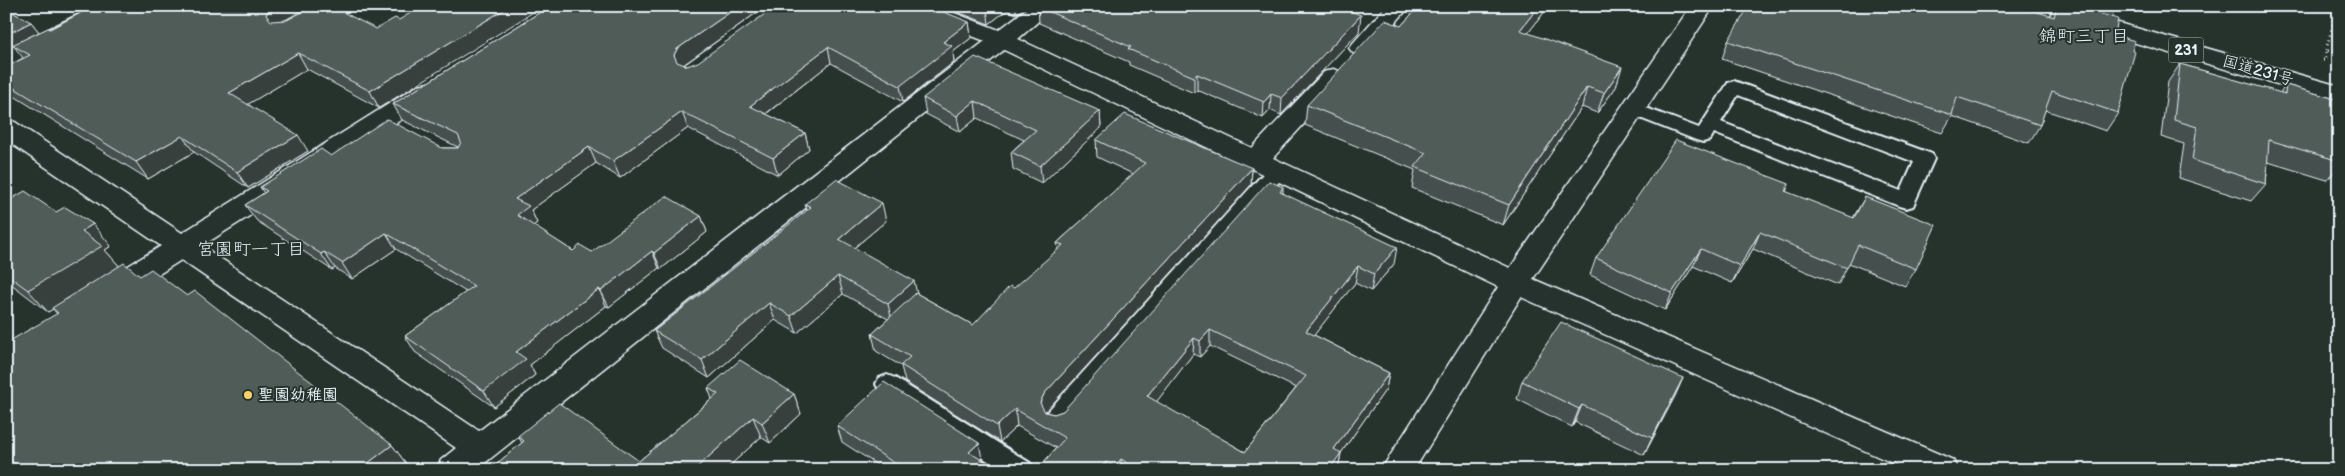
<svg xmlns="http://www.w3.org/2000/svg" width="2345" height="476" viewBox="0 0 2345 476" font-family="'Balsamiq Sans','Klee One',sans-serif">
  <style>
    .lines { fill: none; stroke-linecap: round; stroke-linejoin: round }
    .service-casing { stroke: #e8f1f8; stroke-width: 4 }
    .minor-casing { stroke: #e8f1f8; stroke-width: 3 }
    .trunk-casing { stroke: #e8f1f8; stroke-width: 3 }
    .path { stroke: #e8f1f8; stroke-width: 3; stroke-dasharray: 1 4; stroke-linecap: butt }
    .service { fill: #26332d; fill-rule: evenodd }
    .minor { fill: #26332d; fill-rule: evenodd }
    .trunk { fill: #26332d; fill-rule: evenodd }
    .wall { fill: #454f4d; stroke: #e8f1f8; fill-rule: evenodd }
    .shaded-wall { fill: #38403e; stroke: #e8f1f8 }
    .building { fill: #505c59; stroke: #e8f1f8; fill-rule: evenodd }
    .poi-dot { fill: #ffd166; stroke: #26332d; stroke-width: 2 }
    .labels { text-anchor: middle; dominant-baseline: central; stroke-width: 4; stroke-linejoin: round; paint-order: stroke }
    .shield { fill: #26332d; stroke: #aeb8bb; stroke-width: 1 }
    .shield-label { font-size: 15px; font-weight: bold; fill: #e8f1f8 }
    .street-label { font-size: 16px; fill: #e8f1f8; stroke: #26332d }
    .poi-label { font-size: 16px; font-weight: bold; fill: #e8f1f8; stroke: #26332d; text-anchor: start }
    .neighbourhood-label { font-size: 18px; fill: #e8f1f8; stroke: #26332d }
  </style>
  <rect width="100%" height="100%" fill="#26332d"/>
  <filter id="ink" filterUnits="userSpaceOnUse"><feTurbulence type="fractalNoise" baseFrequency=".02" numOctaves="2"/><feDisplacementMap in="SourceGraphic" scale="10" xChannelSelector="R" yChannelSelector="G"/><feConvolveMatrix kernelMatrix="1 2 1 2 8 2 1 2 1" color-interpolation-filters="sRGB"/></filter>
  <g filter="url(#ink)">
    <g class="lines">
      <!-- service casing -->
      <g class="service-casing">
        <g id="service">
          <path d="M 1734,81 L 1932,154 L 1934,159 L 1913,206 L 1906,208 L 1899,206 L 1714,133 L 1710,140 L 1703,142 L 1696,140 L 1627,113 L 1624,109 L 1627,105 L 1633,103 L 1699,128 L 1728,83 ZM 1738,95 L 1914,162 L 1901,191 L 1721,122 Z"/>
          <polygon points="1278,164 1285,165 1287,170 1285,175 1063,426 1055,428 1047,426 1044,419 1047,412 1271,165"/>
          <polygon points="887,375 895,378 1030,463 1034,470 1002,470 879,390 876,384 879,378"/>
        </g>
      </g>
      <!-- minor casing -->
      <g class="minor-casing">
        <g id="minor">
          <polygon points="95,6 124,6 121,11 14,65 6,67 6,50"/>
          <polygon points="904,6 936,6 999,30 1030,6 1056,6 1018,39 1252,148 1324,72 1333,69 1342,72 1345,77 1342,82 1273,158 1510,268 1691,6 1714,6 1533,279 1953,460 1958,470 1908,470 1521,297 1414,470 1381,470 1498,287 1004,50 476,470 436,470 441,460 456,448 181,260 117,301 107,304 97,301 93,293 97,285 161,246 6,140 6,120 15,122 182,233 419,85 428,83 437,85 440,91 437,97 202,246 479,431 985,41 907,11"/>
          <polygon points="1386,6 1410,6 1369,53 1361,55 1353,53 1349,48 1353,43"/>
        </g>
      </g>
      <!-- trunk casing -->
      <g class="trunk-casing">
        <polygon id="trunk" points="2022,6 2059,6 2339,86 2339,102 2025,11"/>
      </g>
      <!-- path -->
      <g class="path">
        <polyline points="2326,50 2338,6"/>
        <polyline points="2323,60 2326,60 2326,50 2339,54"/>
      </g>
      <!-- service -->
      <use href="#service" class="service"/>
      <!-- minor -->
      <use href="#minor" class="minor"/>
      <!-- trunk -->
      <use href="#trunk" class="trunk"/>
    </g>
    <!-- wall -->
    <g class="wall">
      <polygon points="94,6 310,6 285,20 331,6 379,108 307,69 248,104 308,151 248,188 194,152 148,179 6,91 6,67 23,58 13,45 6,49 31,22 39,32 19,42 50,29"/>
      <polygon points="550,6 766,6 684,65 687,66 969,22 971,38 953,52 954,62 903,102 831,63 766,114 805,133 809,149 778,175 688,128 620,178 596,163 531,210 537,223 533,226 573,251 592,252 701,216 707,232 661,269 659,268 609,307 606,306 530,365 535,375 494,407 415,352 405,336 466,292 396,249 352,279 335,268 332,270 257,221 245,205 264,193 260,187 331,156 442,148 458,148 458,147 402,120 393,104"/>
      <polygon points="942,6 1027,6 1016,14 1007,10 989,24"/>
      <polygon points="1039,6 1350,6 1346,10 1359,32 1281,115 1270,110 1263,118 1197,90 1194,93 1129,65 1129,62 1039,23 1038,7"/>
      <polygon points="1419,6 1549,6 1528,33 1616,87 1597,113 1582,107 1503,225 1412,188 1415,170 1305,125 1307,105 1401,26"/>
      <polygon points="2055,6 2117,6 2116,9 2111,17 2115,35 2132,51 2118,113 2106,131 2045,110 2040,125 2029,143 1952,116 1942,133 1722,59 1728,41 2050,15"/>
      <polygon points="2180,64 2280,93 2286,85 2339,100 2339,167 2327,180 2268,162 2266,184 2251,201 2179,178 2184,144 2161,137 2168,82"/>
      <polygon points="923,98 1100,111 1101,128 1042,183 1013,169 1011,152 1024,140 977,118 960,132 926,114"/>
      <path d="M 1096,140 L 1252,168 L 1251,185 L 1045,412 L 1054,414 L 1063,411 L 1283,187 L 1283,193 L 1394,264 L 1371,291 L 1355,283 L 1314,335 L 1389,373 L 1386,389 L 1341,453 L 1338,470 L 1037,470 L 1056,448 L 1017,426 L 1000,442 L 905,382 L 901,366 L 876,351 L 872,334 L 888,319 L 843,294 L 797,333 L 775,320 L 709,378 L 662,348 L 654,331 L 807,211 L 805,204 L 886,221 L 854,248 L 916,293 L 973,325 L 1058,250 L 1057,243 L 1133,174 L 1097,157 ZM 1210,346 L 1296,388 L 1245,452 L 1156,402 L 1193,354 L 1200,357 Z"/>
      <polygon points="1789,184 1786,192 1853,218 1865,197 1916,269 1905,286 1849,263 1838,285 1753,249 1732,283 1693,266 1665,310 1590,275 1596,258"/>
      <polygon points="6,202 111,246 105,250 119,266 140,276 392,445 408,466 57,314 53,309 48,312 6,280"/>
      <polygon points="1683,378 1675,396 1644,455 1575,422 1572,427 1517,399 1522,381"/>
      <polygon points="708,388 794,394 801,414 770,443 761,437 725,470 489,470 522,443 518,436 639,461 712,399"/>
      <polygon points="837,426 979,443 981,460 998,470 885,470 842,442"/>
    </g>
    <!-- shaded-wall -->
    <g class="shaded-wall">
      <polygon points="272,6 310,6 280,23 276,31 266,15 270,7"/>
      <polygon points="510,6 543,6 379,108 370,91"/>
      <polygon points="739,6 766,6 683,65 679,71 674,55 677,49"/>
      <polygon points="990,6 1007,6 1007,10 989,24 987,8"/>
      <polygon points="1016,6 1027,6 1016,14"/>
      <polygon points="1337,6 1350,6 1335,23"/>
      <polygon points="1539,6 1549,6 1515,50 1520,30"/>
      <polygon points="1361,15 1359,32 1281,115 1282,98"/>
      <polygon points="31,22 39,32 6,49 6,35"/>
      <polygon points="969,22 971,38 953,52 954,62 903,102 900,86 943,42"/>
      <polygon points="828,47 831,63 755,122 750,106"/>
      <polygon points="298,53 307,69 240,109 229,93"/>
      <polygon points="1622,67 1616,87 1597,113 1604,93"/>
      <polygon points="1197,74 1197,90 1194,93 1194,77"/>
      <polygon points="1587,87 1582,107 1503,225 1509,205"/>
      <polygon points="1271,94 1270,110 1263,118 1264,102"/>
      <polygon points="975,101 977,118 960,132 957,116"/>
      <polygon points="1100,111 1101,128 1042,183 1040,166"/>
      <polygon points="682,112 688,128 620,178 613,161"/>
      <polygon points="805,133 809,149 778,175 773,158"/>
      <polygon points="298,135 308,151 248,188 237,172"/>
      <polygon points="182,136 194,152 148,179 136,162"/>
      <polygon points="589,147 596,163 531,210 537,223 525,232 517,215 515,199"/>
      <polygon points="1252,168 1251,185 1046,411 1042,420 1040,403 1044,394"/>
      <polygon points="882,203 886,221 843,257 839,239"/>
      <polygon points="701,216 707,232 661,269 654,253"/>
      <polygon points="93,224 111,246 105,250 120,267 48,312 28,290 82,231"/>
      <polygon points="1760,232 1753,249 1732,283 1740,266"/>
      <polygon points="386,233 396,249 352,279 342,263"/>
      <polygon points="1397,247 1394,264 1371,291 1374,274"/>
      <polygon points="1701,249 1693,266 1665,310 1672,293"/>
      <polygon points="652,251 659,268 609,307 601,291"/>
      <polygon points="324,252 335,268 332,270 321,254"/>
      <polygon points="1358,266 1355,283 1304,348 1306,331"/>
      <polygon points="838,276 843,294 797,333 791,316"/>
      <polygon points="914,281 918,298 892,321 888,304"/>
      <polygon points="599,289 606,306 530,365 535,375 494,407 484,391 516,352"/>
      <polygon points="769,303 775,320 709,378 702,360"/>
      <polygon points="1210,330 1210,346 1200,357 1200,341"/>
      <polygon points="1194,338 1193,354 1148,413 1147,396"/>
      <polygon points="1389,373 1386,389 1341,453 1338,469 1338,470 1329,470 1334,449"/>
      <polygon points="1683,378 1675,396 1644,455 1652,438"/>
      <polygon points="794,394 801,414 770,443 762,423"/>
      <polygon points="1582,405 1575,422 1572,427 1579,409"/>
      <polygon points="1015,409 1017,426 1000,442 997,426"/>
      <polygon points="753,417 761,437 725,470 694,470"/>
      <polygon points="979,443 982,459 972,468 969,452"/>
      <polygon points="392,445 408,466 403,470 359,470"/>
      <polygon points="1121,459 1122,470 1115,470 1115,467"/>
      <polygon points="1106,462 1106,470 1099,470"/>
    </g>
    <!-- building -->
    <g class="building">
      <polygon points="94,6 272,6 270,7 266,15 271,21 287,20 314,6 331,6 376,29 395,18 399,20 422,6 510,6 370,91 298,53 229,93 298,135 237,172 182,136 136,162 6,83 6,67 30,55 12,45 48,28 50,29"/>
      <polygon points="550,6 739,6 677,49 674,55 677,62 687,66 698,62 776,6 929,6 969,22 943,42 952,46 900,86 828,47 750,106 805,133 773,158 682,112 613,161 589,147 515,199 529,206 517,215 573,251 580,245 592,252 666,196 701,216 654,253 652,251 601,291 599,289 516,352 526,359 484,391 405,336 474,286 386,233 342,263 324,252 321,254 245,205 267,191 260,187 321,149 331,156 387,119 442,148 458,148 461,142 458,135 393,104"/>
      <polygon points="1039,6 1337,6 1361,15 1282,98 1271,94 1264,102 1197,74 1194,77 1128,49 1131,47 1038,7"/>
      <polygon points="1419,6 1539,6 1520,30 1622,67 1604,93 1587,87 1509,205 1415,167 1426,153 1307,105 1385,20 1401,26"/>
      <polygon points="1749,6 2018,6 2054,17 2057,6 2073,6 2118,19 2115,35 2135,41 2132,51 2135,52 2118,113 2052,91 2040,125 1957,97 1952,115 1728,41"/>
      <polygon points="2107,6 2117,6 2116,9"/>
      <polygon points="6,9 31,22 6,35"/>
      <polygon points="975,57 1100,111 1040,166 1011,152 1036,130 975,101 957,116 923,98"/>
      <polygon points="2180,64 2285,94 2286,85 2339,100 2339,161 2269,140 2266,184 2192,160 2197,127 2174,120"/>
      <path d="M 1125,114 L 1252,168 L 1044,394 L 1040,403 L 1045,412 L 1054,414 L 1063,411 L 1269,181 L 1283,187 L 1280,192 L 1397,247 L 1374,274 L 1358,266 L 1306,331 L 1389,373 L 1334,449 L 1341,453 L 1329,470 L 1139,470 L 1121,459 L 1115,467 L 1106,462 L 1099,470 L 1037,470 L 1065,438 L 1015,409 L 997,426 L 901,365 L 910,357 L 872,334 L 916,293 L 973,325 L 1010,286 L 1014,288 L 1063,245 L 1057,243 L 1145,163 L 1096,140 ZM 1210,330 L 1306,376 L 1245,452 L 1147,396 L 1194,338 L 1200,341 Z"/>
      <polygon points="1676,140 1789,184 1785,191 1854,218 1865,197 1936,225 1916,269 1858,245 1847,268 1760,232 1740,266 1701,249 1672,293 1596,258"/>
      <polygon points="836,179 882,203 839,239 914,281 888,304 838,276 791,316 769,303 702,360 654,331 811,207 805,204"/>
      <polygon points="25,191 56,212 65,207 93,224 82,231 102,246 28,290 6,274 6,202"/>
      <polygon points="124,263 140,276 151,269 187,296 195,291 392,445 359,470 21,470 6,455 6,343 58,313 52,308"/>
      <polygon points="1561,322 1683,378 1652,438 1582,405 1579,409 1522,381"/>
      <polygon points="740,360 794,394 762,423 753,417 694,470 489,470 524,441 518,436 559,403 639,461 718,394 708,388"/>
      <polygon points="884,382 979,443 969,452 998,470 905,470 837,426"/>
      <polygon points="1721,464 1732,470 1719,470"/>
    </g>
  </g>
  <!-- markers -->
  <circle class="poi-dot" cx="248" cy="395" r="5"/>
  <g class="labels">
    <!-- shield labels -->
    <rect class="shield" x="2168.5" y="37.5" width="35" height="25" rx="4"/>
    <g class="shield-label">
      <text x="2186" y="50">231</text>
    </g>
    <!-- street labels -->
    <g class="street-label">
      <text transform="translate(2258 71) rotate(16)">国道231号</text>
    </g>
    <!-- poi labels -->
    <g class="poi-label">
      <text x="258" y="395">聖園幼稚園</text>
    </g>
    <!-- neighbourhood labels -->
    <g class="neighbourhood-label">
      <text x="2084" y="36">錦町三丁目</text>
      <text x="251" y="249">宮園町一丁目</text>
    </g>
  </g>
  <!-- margin -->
  <rect width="2345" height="476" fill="none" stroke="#26332d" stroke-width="25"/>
  <rect x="12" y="12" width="2320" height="451" fill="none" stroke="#e8f1f8" stroke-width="2" filter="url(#ink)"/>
</svg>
